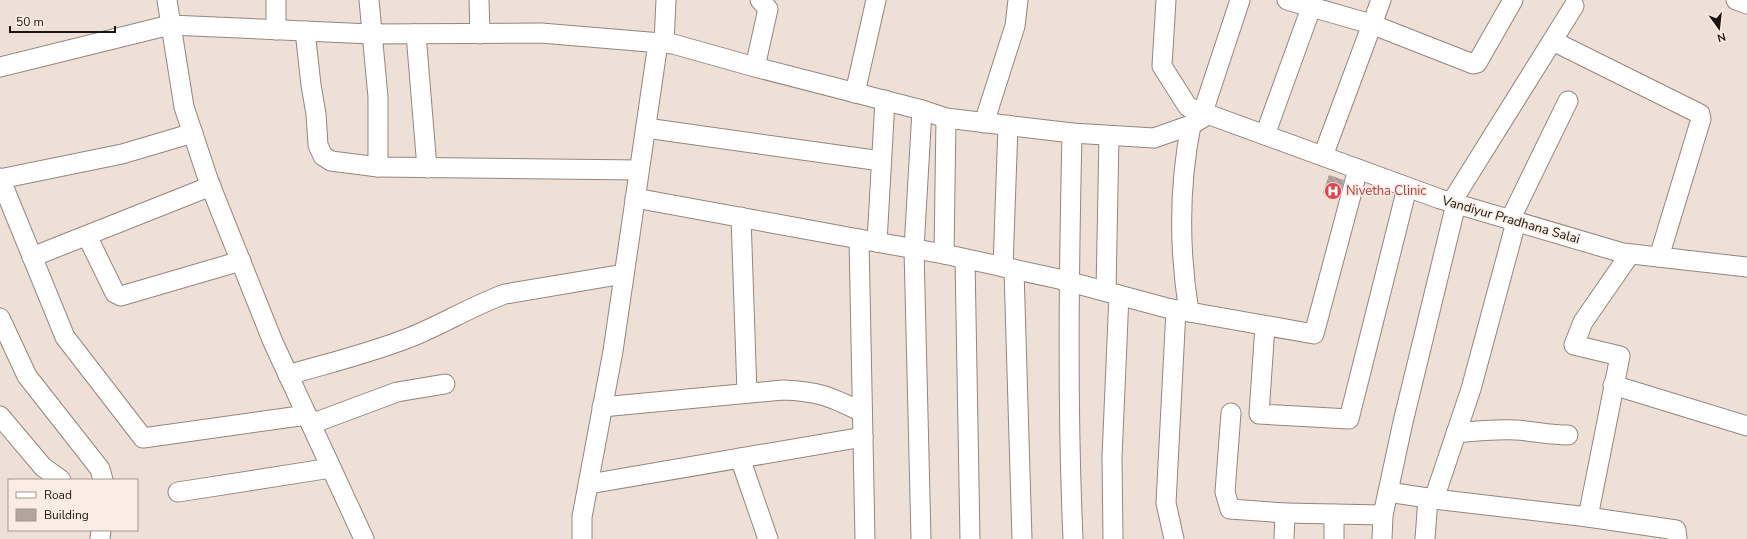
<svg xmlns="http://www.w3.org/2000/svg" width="1747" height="539" viewBox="0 0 1747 539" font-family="'Nunito Sans',sans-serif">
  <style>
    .building { fill: url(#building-back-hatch) }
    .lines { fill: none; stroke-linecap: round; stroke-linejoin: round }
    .minor-casing { stroke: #94867f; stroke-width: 21 }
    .minor { stroke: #fff; stroke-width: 19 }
    .labels { text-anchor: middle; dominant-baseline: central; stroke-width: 3; stroke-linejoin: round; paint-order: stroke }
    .health-label { font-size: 13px; fill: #be3a42; stroke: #fcede4; text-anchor: start }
    .street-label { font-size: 13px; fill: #1a1512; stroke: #fcede4 }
  </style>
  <defs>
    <pattern id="building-back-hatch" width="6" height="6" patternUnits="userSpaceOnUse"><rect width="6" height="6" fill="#b3a59d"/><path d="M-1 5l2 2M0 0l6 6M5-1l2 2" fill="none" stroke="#91857f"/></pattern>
  </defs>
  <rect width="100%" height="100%" fill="#eedfd7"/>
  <!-- building -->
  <polygon class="building" points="1329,175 1344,180 1339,198 1323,193"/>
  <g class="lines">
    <!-- minor casing -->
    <g class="minor-casing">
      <g id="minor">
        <polyline points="167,0 184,107 209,182 273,342 364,539"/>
        <polyline points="276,0 276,30"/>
        <polyline points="369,0 378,97 378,167"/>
        <polyline points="479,0 480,34"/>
        <polyline points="1166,0 1162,66 1188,107 1440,199 1623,253 1747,267"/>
        <polyline points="1287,0 1371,24 1473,64 1477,63 1513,0"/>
        <polyline points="1736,0 1747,4"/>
        <polyline points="305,31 311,85 316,114 318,145 323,156 331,161 378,167 639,170"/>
        <polyline points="416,34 427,168"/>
        <polyline points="1553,41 1700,114 1701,119 1659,257"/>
        <polyline points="664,43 666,0"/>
        <polyline points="0,67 170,25 371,34 541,33 673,44 755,67 922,110 946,118 1072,133 1154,138 1191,125 1209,114"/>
        <polyline points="755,67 768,9 760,0"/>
        <polyline points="855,93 876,0"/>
        <polyline points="1203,112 1240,0"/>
        <polyline points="984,123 1015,26 1018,0"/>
        <polyline points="646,128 881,161"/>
        <path d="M 1072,133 C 1069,268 1067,404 1073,539"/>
        <polyline points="1265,135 1311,8"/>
        <polyline points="1323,156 1381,0"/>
        <polyline points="0,178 65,337 143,438 307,415"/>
        <polyline points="0,179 122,154 193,133"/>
        <polyline points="635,198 859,239"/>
        <polyline points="1451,203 1574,6"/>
        <polyline points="741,217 747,393"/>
        <polyline points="1510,220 1568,101"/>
        <polyline points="87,236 115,293 121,296 241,261"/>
        <polyline points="877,242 885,100"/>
        <polyline points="944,254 946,118"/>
        <polyline points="32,257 211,186"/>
        <polyline points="965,260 970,539"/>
        <polyline points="1003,267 1008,125"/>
        <polyline points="1014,270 1022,539"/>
        <polyline points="1106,291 1109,136"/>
        <path d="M 1189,312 C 1179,250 1179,186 1191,125"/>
        <polyline points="0,318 27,376 100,469 103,480"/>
        <polyline points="1265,326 1259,414 1349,419 1407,188"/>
        <path d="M 288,375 C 329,363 371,353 411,337 C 443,324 472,306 505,294 L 624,274"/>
        <polyline points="1613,385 1747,426"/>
        <path d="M 602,407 L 783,390 C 818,391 831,397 862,412"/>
        <polyline points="1231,413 1225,492 1230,509 1285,513"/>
        <polyline points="0,416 43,467 61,480"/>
        <polyline points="311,424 397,392 445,384"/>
        <path d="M 1456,433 C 1476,431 1496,429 1516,430 C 1533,431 1550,435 1568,435"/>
        <polyline points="740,458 768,539"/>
        <polyline points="589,484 863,437"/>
        <polyline points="178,492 331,468"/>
        <polyline points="1388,492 1434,499 1471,389 1516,222"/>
        <polyline points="1434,499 1588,517 1676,530 1677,539"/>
        <polyline points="1588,517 1620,356 1574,345 1583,322 1630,254"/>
        <polyline points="100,539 101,530"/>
        <polyline points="582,539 582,517 613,351 658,43"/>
        <polyline points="865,539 859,239 944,254 1059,279 1167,308 1314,334 1358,169"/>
        <polyline points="921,539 914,249 922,110"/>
        <polyline points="1113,539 1112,457 1119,295"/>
        <polyline points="1174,539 1166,503 1176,310"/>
        <polyline points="1284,539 1285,513 1383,515 1403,422 1456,204"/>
        <polyline points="1334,539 1334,514"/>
        <polyline points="1382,539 1383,515"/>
        <polyline points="1425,539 1428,498"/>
      </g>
    </g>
    <!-- minor -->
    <use href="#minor" class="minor"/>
  </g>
  <!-- icons -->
  <defs>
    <g id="hospital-disc" transform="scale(0.9)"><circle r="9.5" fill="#e0444e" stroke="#fcede4"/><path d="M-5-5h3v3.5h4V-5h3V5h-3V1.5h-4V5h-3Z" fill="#fff"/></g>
  </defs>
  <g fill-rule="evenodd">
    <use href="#hospital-disc" x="1333" y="191"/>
  </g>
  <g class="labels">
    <!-- health labels -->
    <g class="health-label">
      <text x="1346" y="191">Nivetha Clinic</text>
    </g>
    <!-- street labels -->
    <g class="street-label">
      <text transform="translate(1511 220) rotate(16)">Vandiyur Pradhana Salai</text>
    </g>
  </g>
  <!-- legend -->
  <rect x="8" y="479" width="130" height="52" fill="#fcede4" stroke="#a29790"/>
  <rect x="16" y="492" width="20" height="6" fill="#ffffff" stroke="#a29790"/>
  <text x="44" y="499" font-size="12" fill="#1a1512">Road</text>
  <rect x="16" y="509" width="20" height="12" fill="#b3a59d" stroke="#a29790"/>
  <text x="44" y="519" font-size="12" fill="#1a1512">Building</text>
  <!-- north arrow -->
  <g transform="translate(1719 28) rotate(165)" stroke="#fcede4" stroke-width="3" paint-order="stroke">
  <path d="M0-3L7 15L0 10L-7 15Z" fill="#1a1512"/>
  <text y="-6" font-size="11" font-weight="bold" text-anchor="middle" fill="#1a1512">N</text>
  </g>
  <!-- scale -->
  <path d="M10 26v6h105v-6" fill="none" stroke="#1a1512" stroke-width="2"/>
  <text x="16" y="26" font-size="12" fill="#1a1512" stroke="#fcede4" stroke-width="3" paint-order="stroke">50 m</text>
</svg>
